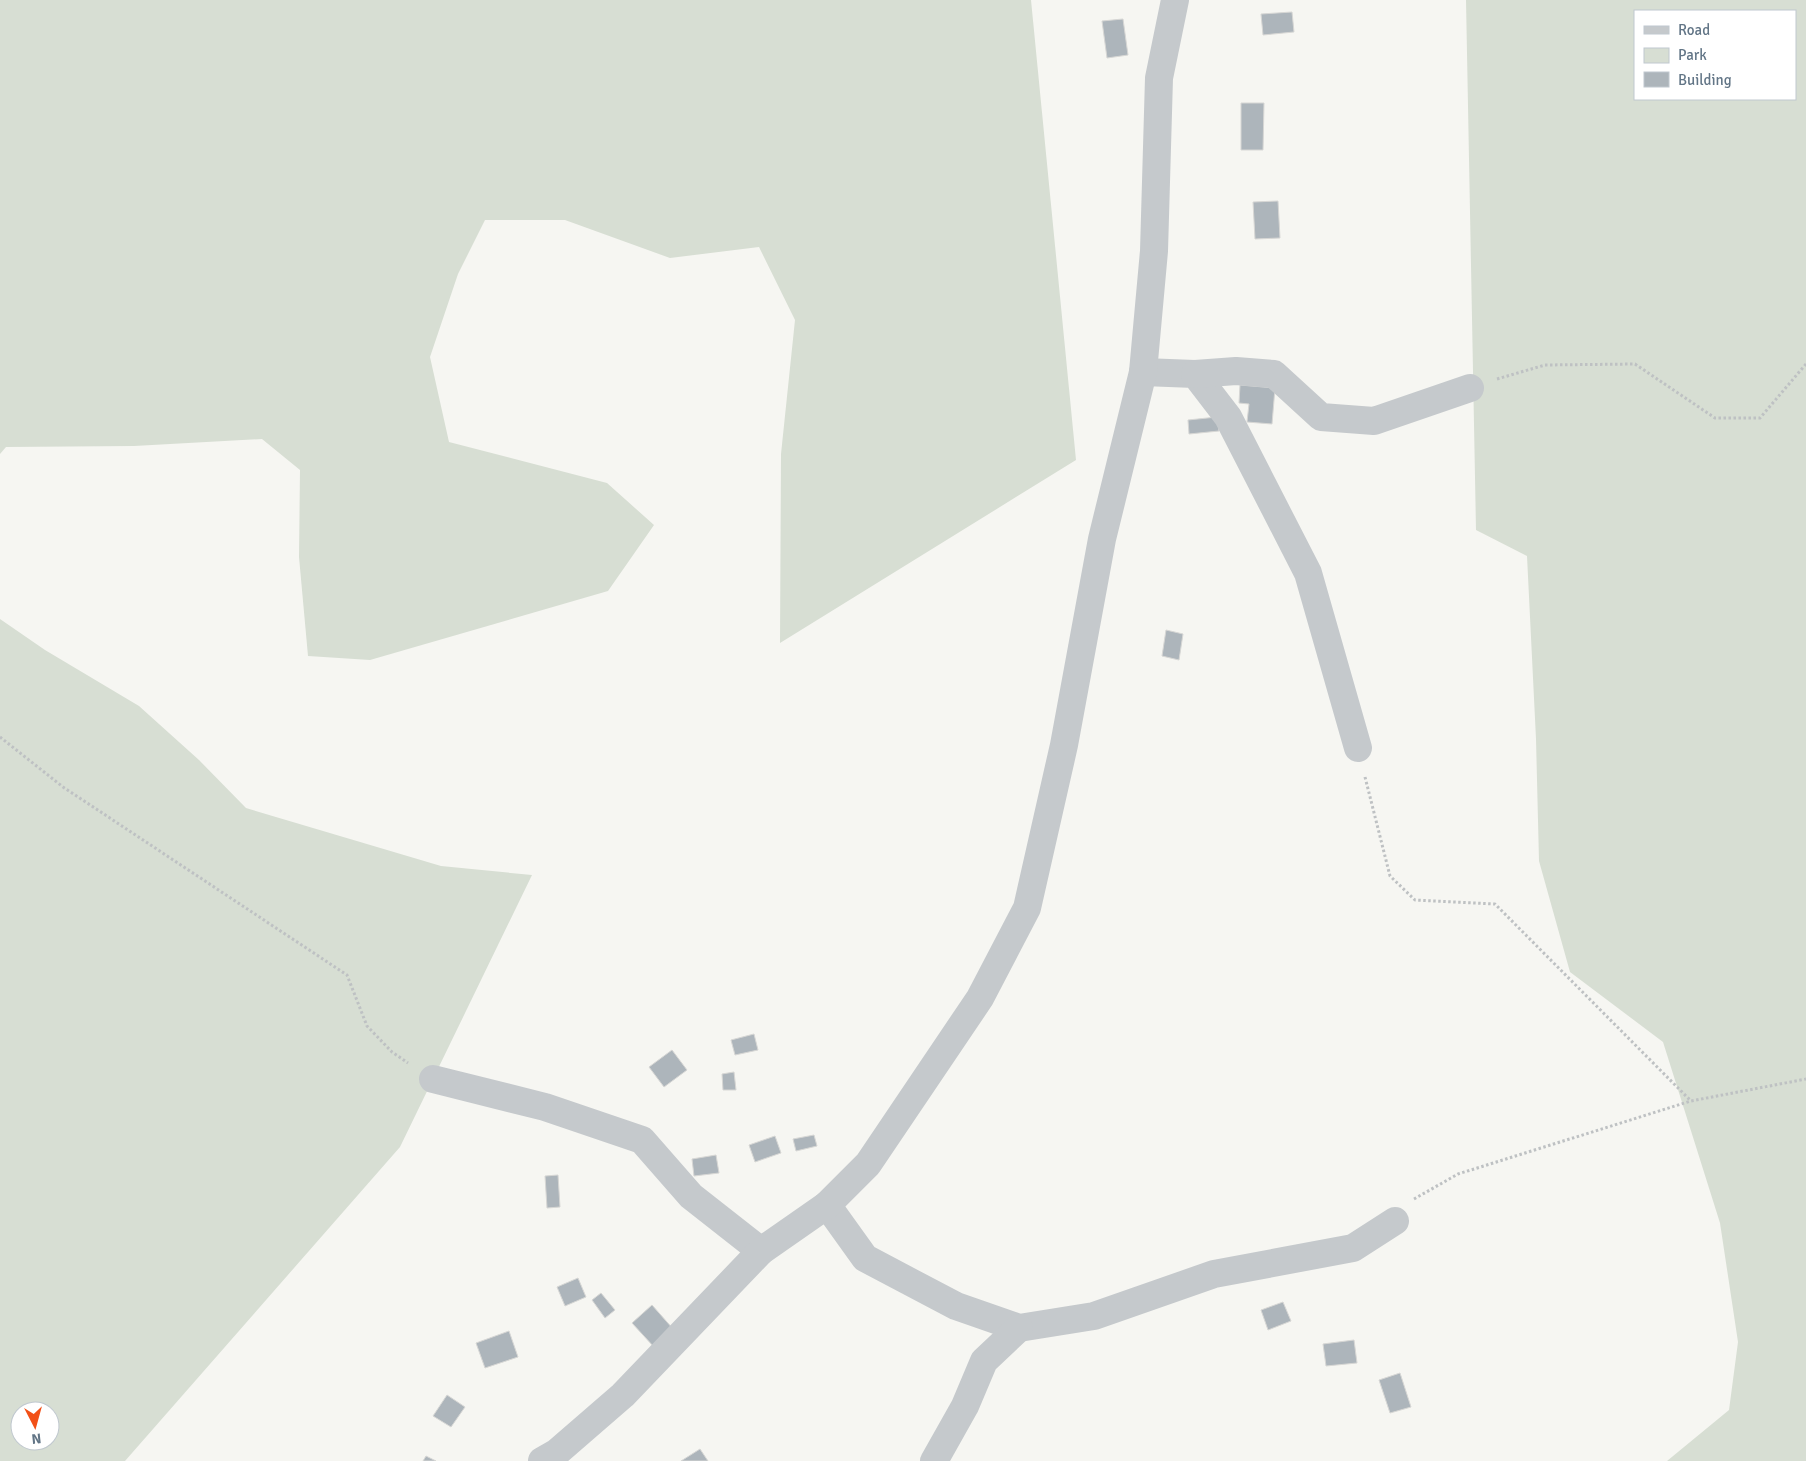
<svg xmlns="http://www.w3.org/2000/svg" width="1806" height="1461" viewBox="0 0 1806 1461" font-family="Signika,sans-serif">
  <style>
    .green { fill: #d7ded3; fill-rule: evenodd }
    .building { fill: #adb5bb; stroke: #d7d7d5 }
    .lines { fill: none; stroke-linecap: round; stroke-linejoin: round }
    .path { stroke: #bec1c3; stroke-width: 3; stroke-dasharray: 2.5 2.5; stroke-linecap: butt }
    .minor { stroke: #c5c9cc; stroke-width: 28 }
  </style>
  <rect width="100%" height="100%" fill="#f6f6f2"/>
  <!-- green -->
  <g class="green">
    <polygon points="0,0 1031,0 1076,460 780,643 781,454 795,320 759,247 670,258 565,220 485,220 458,274 430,357 449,442 607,483 654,525 608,591 370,660 308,656 299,557 300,470 262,439 134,446 6,447 0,454"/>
    <path d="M 1466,0 L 1806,0 L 1806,1461 L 1667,1461 L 1729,1410 L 1738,1342 L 1720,1223 L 1663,1042 L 1570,972 L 1539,861 L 1536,739 L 1527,556 L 1476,530 ZM 1635,11 L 1795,11 L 1795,99 L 1635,99 Z"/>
    <path d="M 0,619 L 45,650 L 139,706 L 199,760 L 246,808 L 441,866 L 532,875 L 400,1147 L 125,1461 L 0,1461 ZM 20,1411 L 50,1411 L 50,1441 L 20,1441 Z"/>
  </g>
  <!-- building -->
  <g class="building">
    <polygon points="1292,12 1294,32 1263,35 1261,14"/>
    <polygon points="1123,19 1128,55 1107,58 1102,21"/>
    <polygon points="1241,103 1264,103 1263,150 1241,150"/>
    <polygon points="1278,201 1280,238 1255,239 1253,202"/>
    <polygon points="1240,385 1275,388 1272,424 1247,422 1249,404 1239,403"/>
    <polygon points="1217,417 1219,431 1189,434 1188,420"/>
    <polygon points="1166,630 1183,634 1179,660 1162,656"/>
    <polygon points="754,1034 758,1050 735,1055 731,1040"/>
    <polygon points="672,1050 687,1070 664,1087 649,1067"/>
    <polygon points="734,1072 736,1090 723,1090 722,1074"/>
    <polygon points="814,1135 817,1146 796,1151 793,1139"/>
    <polygon points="775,1136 781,1153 755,1162 749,1145"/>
    <polygon points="716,1155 719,1173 694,1176 692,1159"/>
    <polygon points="558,1175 560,1207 547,1208 545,1176"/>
    <polygon points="578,1278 586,1297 565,1306 557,1287"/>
    <polygon points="601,1293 615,1310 605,1318 592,1300"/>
    <polygon points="1283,1302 1291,1321 1268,1330 1261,1310"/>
    <polygon points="652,1305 674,1330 654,1347 632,1323"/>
    <polygon points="509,1331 518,1357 485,1368 476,1343"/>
    <polygon points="1354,1340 1357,1363 1326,1366 1323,1344"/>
    <polygon points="1400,1373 1411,1407 1390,1413 1379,1380"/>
    <polygon points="447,1395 465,1407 451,1427 433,1416"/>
    <polygon points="700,1449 708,1461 681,1461"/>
    <polygon points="426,1456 436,1461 423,1461"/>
  </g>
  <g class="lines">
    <!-- path -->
    <g class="path">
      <polyline points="1497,379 1545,365 1635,364 1715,418 1760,418 1806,364"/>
      <polyline points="0,737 63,787 347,975 367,1026 392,1052 408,1063"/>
      <polyline points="1365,777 1390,876 1415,900 1495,904 1691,1101"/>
      <polyline points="1414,1199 1458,1174 1691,1101 1806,1079"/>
    </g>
    <!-- minor -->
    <g class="minor">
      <polyline points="1143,372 1195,374 1228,417 1308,573 1358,748"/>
      <polyline points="1195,374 1236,371 1274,374 1321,417 1374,421 1470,388"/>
      <polyline points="433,1079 545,1107 642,1140 691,1196 761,1251"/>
      <polyline points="827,1205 865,1258 956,1306 1019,1328 1094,1316 1214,1274 1353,1248 1395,1221"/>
      <polyline points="542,1461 556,1453 623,1395 761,1251 827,1205 868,1164 980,998 1027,908 1064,745 1102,539 1143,372 1154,251 1159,78 1175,0"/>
      <polyline points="934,1461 965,1406 984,1361 1019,1328"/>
    </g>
  </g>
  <!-- legend -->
  <rect x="1634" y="10" width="162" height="90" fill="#ffffff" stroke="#c0c8cf"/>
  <rect x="1644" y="26" width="25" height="8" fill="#c5c9cc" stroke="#c0c8cf"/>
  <text x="1678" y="35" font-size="15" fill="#627586">Road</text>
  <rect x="1644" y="48" width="25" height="15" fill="#d7ded3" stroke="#c0c8cf"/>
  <text x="1678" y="60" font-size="15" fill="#627586">Park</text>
  <rect x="1644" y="72" width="25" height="15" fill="#adb5bb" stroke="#c0c8cf"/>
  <text x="1678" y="85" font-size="15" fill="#627586">Building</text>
  <!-- north arrow -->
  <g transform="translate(35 1426) rotate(174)"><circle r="24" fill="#ffffff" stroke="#c0c8cf"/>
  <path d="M0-4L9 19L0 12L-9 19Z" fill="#f25017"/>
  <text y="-8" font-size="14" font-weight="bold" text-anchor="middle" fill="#627586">N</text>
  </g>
</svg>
